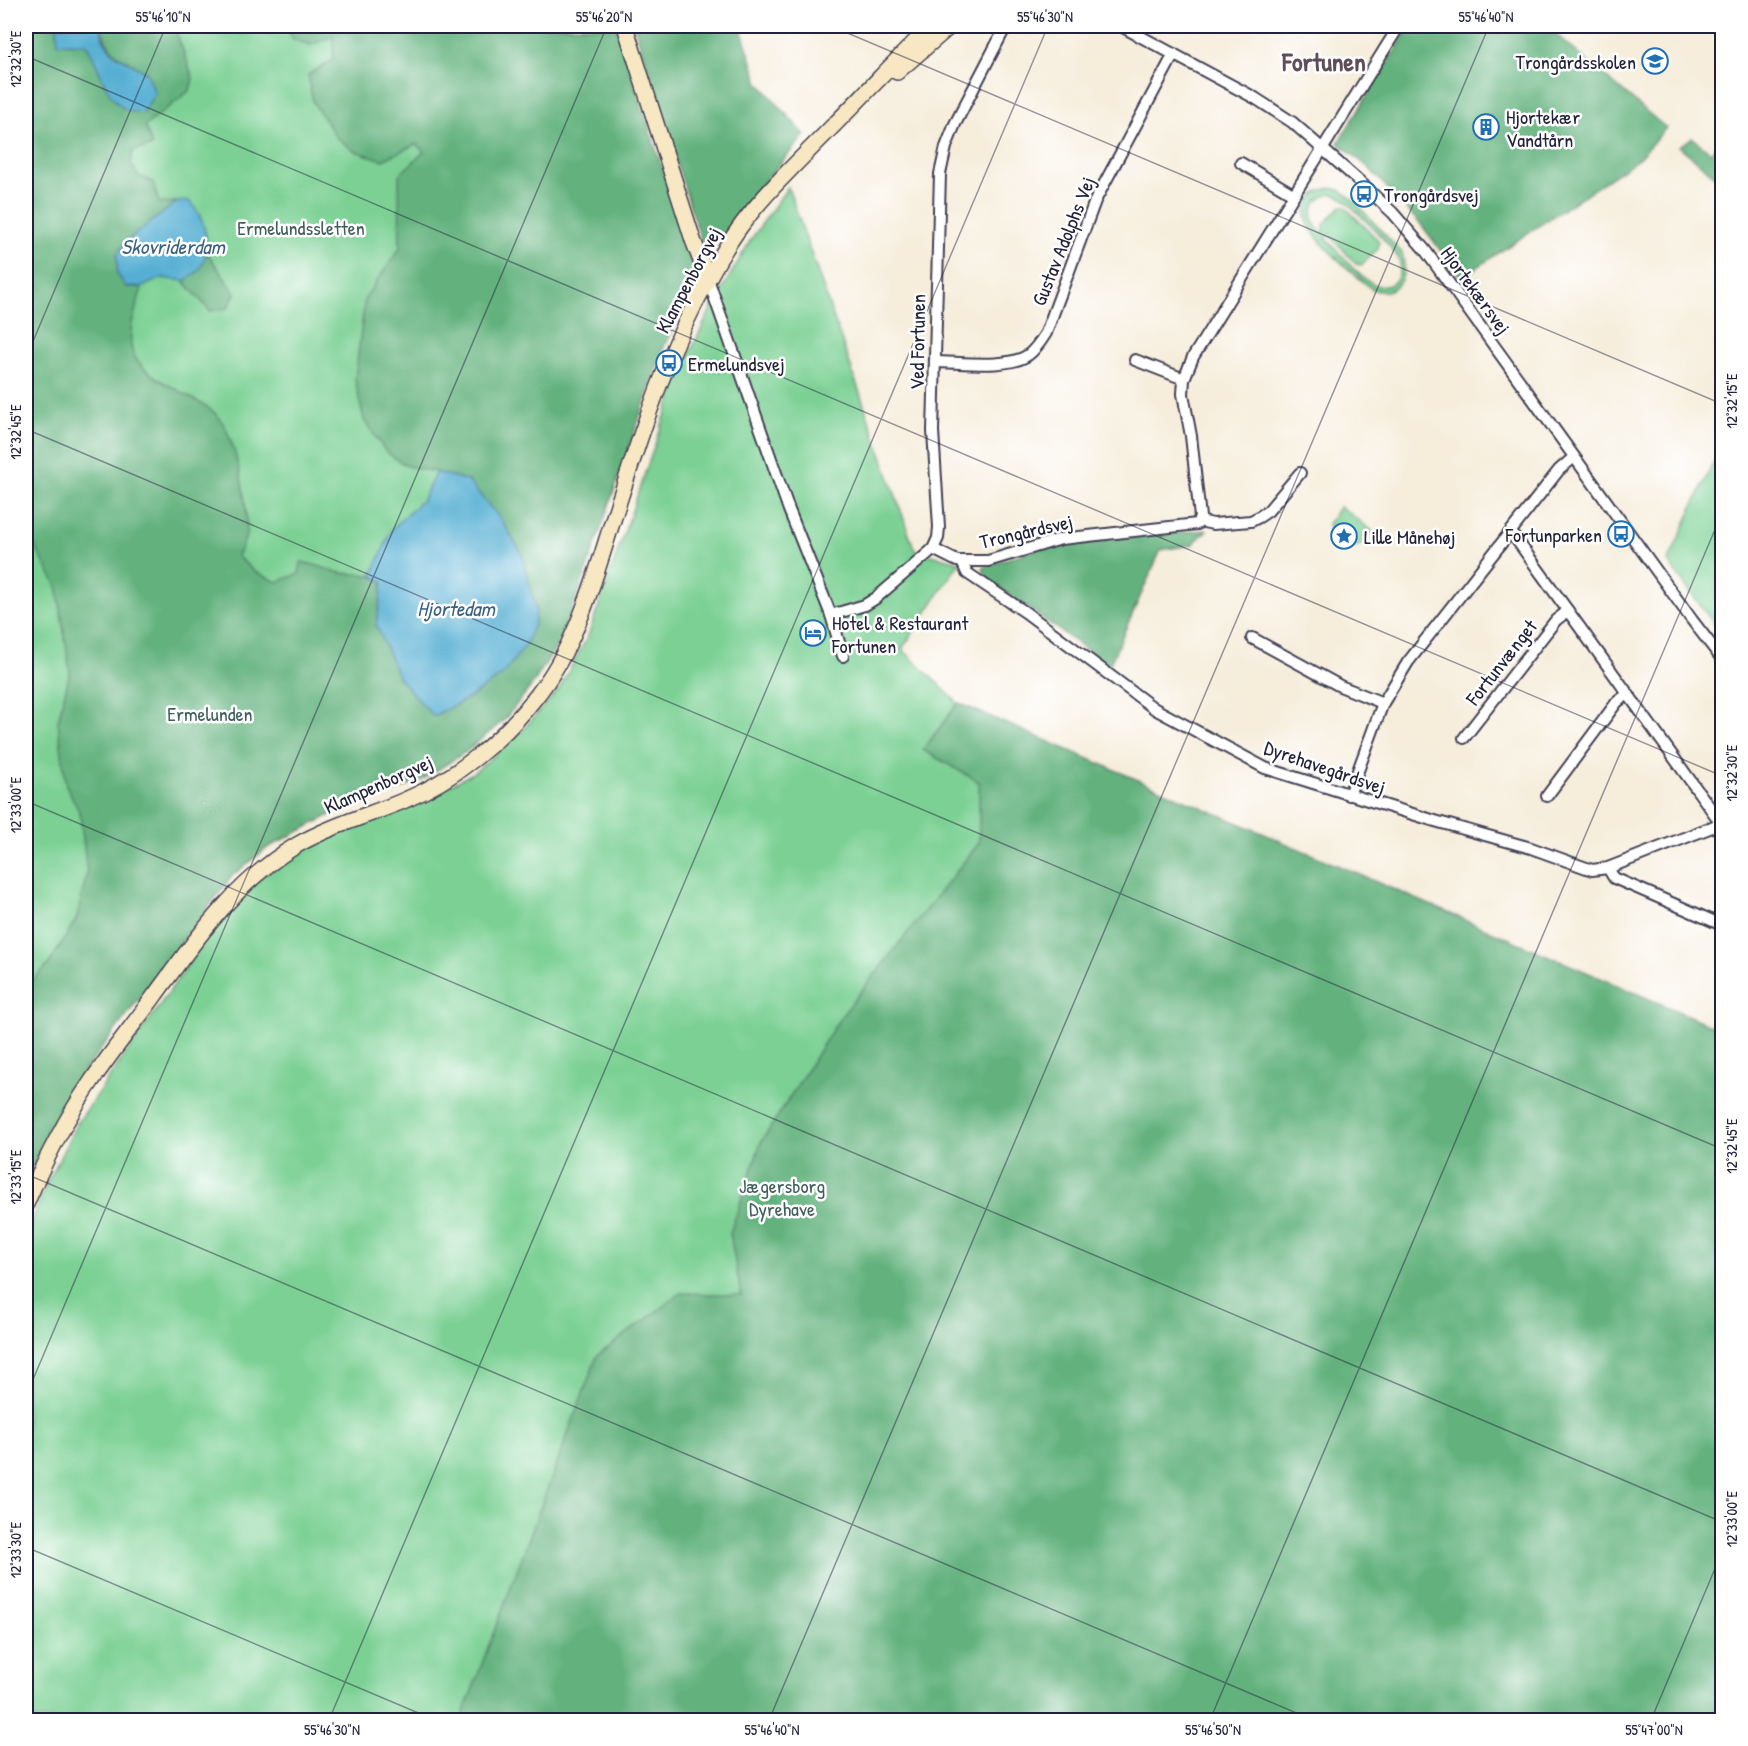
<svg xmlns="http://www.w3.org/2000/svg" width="1748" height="1746" viewBox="0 0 1748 1746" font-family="'Patrick Hand',sans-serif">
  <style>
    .green { fill: #7bd094; stroke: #4e7968; stroke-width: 1.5; fill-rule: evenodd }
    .forest { fill: #64b27e; stroke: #436a5c; stroke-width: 1.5 }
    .water { fill: #55afd3; stroke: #3c6887; stroke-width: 1.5 }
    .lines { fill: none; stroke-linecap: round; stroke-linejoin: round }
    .street-casing { stroke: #424053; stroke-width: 14 }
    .secondary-casing { stroke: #424053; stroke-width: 18 }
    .street { stroke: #fff; stroke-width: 10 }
    .secondary { stroke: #f7e8c3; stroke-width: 15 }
    .ticks { fill: none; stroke: #22223b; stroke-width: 1.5; stroke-opacity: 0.45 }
    .labels { text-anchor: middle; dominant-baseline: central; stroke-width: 5; stroke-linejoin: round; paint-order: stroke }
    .poi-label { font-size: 20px; fill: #22223b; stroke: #fff; text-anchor: start }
    .park-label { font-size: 20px; fill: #415f5a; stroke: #fff }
    .street-label { font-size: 20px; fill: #22223b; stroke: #fff }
    .water-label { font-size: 21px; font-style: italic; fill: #39617f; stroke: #fff }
    .district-label { font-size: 26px; font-weight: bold; fill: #5f4d58; stroke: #fff }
    .neatline { fill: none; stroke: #22223b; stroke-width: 2 }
    .ticks-label { font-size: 15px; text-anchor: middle; fill: #22223b }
  </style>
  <rect width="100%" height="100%" fill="#fff"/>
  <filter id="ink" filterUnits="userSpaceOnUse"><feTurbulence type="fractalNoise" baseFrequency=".0167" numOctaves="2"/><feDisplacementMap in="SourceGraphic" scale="12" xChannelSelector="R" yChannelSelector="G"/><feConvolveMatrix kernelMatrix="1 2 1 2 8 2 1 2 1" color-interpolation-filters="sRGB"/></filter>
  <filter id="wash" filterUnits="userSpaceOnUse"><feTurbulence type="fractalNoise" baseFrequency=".008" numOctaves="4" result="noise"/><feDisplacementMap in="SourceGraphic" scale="24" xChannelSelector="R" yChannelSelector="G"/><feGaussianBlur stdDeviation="1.35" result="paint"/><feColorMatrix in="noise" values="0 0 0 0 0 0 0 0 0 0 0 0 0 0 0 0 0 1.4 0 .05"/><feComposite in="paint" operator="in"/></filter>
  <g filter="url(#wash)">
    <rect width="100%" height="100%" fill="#f6eddb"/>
    <!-- green -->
    <g class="green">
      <polygon points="26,26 616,26 697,276 663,349 581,586 559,642 532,685 504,720 467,751 420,781 328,816 267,848 232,876 79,1078 46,1136 26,1182"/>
      <polygon points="788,187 915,551 960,562 902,649 958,703 1722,1030 1722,1720 26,1720 26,1236 43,1192 76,1125 222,916 269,869 322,838 419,803 476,771 520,733 559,689 588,636 680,373 712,307 750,241"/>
      <path d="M 1331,188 L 1340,190 L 1351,198 L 1402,253 C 1409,275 1398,298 1372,289 C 1356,276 1313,240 1307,221 C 1305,215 1306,208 1309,203 C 1313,193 1321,190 1331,188 ZM 1332,194 L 1339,196 L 1346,201 C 1358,214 1393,245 1399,260 C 1402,267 1400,276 1394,282 C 1373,301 1340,252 1326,238 L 1330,235 L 1356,264 L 1362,265 L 1378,249 L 1379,241 L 1345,207 L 1341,206 L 1324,224 L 1324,231 L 1322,233 C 1306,219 1311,198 1332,194 Z"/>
      <polygon points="1722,443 1722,635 1668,562"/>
      <polygon points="1340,506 1372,531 1362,544 1349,549 1333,541 1328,524"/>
    </g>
    <!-- forest -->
    <g class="forest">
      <path d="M 26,26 L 57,26 L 58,43 L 86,44 L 93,54 L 147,73 C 125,60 106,53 101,26 L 174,26 L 193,78 L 190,90 L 145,126 L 152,146 L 133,151 L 131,163 L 138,176 L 153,182 L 159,203 L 177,202 L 128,240 L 117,254 L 126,287 L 142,287 C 137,306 127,330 132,350 C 139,378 195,395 215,413 C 235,431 250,509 246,535 C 245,542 240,550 237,556 L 255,572 L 277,582 L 299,574 L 301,562 C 312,564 322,567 333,571 C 352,577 363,569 383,582 L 376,626 L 433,716 L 469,698 L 502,675 L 469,481 L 436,472 L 407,466 L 386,452 L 364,420 L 355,380 L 365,298 L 400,248 L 399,175 L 424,152 L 416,144 L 383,160 L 355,151 L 337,138 L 313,102 L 308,75 L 333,60 L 333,36 L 311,45 L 294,40 L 285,26 L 616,26 L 697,276 L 663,349 L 581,586 L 559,642 L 532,685 L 504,720 L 467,751 L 420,781 L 328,816 L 267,848 L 232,876 L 79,1078 L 46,1136 L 26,1182 L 26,986 L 49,964 L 77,918 L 87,873 L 80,813 L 66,785 L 58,721 L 70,672 L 57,586 L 34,545 L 26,535 Z"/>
      <polygon points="634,26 740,26 759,83 805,135 753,195 721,239 711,244 701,241"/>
      <polygon points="1410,26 1546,26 1666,128 1637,160 1461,278 1423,227 1368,167 1338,143"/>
      <polygon points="1692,138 1711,152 1717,144 1722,148 1722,182 1679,146"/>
      <polygon points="206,251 235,293 228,308 210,311 184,281 199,269"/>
      <polygon points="1207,530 1192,545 1161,550 1109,666 985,577 983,567 1048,545"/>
      <polygon points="958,703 1722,1030 1722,1720 461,1720 597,1356 681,1293 741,1295 730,1233 761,1142 840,1018 979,843 979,782 923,750"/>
    </g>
    <!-- water -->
    <g class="water">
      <path d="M 57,26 L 101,26 L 103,39 L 114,54 L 147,73 L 155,93 L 143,113 C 138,112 129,112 125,109 C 104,97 99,63 86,44 L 58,43 Z"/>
      <path d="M 189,201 C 205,216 213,249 200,269 C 196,274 189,278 184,281 L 162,278 L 142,287 L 126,287 L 117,274 L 117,254 L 128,240 L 177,202 Z"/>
      <polygon points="436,472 468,481 500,518 521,552 536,610 534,624 525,646 502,675 469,698 433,716 399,678 376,625 383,582 372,575 392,529 423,499"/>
    </g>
  </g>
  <g filter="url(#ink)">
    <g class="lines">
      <!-- street casing -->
      <g class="street-casing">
        <g id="street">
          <polyline points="1121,26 1255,98 1292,122 1359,181 1393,213 1425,250 1692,620 1722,659"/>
          <polyline points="1241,163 1293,194"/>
          <polyline points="708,279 789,510 831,615 843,656"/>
          <polyline points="1135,360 1184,379"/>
          <path d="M 935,362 C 960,362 1008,369 1028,355 C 1036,349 1041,341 1046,333 L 1095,201 L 1174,54"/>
          <polyline points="1199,521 1213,524 1251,521 1259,517 1268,511 1300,473"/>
          <polyline points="1511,532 1721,823"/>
          <polyline points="933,549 957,561 988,561 1061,539 1197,524 1200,517 1191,436 1183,394 1184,379 1193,357 1399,26"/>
          <polyline points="962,562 967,573 1025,612 1155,709 1265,768 1435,821 1531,848 1592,870 1608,868 1722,823"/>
          <polyline points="831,615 865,605 876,598 933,549 938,538 939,527 933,431 940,174 946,147 955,124 1006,26"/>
          <polyline points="1252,638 1340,686 1383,703"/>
          <polyline points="1464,738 1556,620 1568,611"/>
          <polyline points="1349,795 1383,703 1408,662 1559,470 1574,457"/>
          <polyline points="1547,796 1617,702 1628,694"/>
          <polyline points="1608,868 1614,878 1722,925"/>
        </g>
      </g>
      <!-- secondary casing -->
      <g class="secondary-casing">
        <g id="secondary">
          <polyline points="625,26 693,240 708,279"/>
          <polyline points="897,72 950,26"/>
          <path d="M 26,1204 C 44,1162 65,1120 91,1082 C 111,1052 134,1024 155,995 C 196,939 235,882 297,845 C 330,826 367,816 403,801 C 455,779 501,742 535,698 C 576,647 593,583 612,523 C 634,455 656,385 687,320 C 702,289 720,255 740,227 C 768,189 802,158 834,125 C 867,92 898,58 931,26"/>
        </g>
      </g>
      <!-- street -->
      <use href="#street" class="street"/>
      <!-- secondary -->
      <use href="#secondary" class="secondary"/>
    </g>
  </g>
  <!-- ticks -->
  <path class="ticks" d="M 831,26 L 1722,404M 1709,26 L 1722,31M 26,56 L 1722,776M 26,358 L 166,26M 26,429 L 1722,1149M 26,801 L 1722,1522M 26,1174 L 1313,1720M 26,1396 L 607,26M 26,1547 L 435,1720M 329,1720 L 1048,26M 769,1720 L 1489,26M 1210,1720 L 1722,513M 1651,1720 L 1722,1552"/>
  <!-- icons -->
  <defs>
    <g id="school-ring" transform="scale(1.35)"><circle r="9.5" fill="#fff" stroke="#1f6fb2" stroke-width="1.5"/><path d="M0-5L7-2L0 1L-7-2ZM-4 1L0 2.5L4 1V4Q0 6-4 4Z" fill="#1f6fb2"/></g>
    <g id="building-ring" transform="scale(1.35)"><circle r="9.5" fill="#fff" stroke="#1f6fb2" stroke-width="1.5"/><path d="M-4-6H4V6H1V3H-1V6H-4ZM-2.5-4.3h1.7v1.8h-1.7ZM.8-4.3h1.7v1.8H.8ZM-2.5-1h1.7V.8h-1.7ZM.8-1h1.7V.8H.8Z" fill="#1f6fb2"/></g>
    <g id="bus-ring" transform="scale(1.35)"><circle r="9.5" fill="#fff" stroke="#1f6fb2" stroke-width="1.5"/><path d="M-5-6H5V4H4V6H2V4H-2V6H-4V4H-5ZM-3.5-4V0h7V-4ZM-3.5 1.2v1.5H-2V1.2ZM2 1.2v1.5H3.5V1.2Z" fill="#1f6fb2"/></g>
    <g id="sight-ring" transform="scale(1.35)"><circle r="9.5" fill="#fff" stroke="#1f6fb2" stroke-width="1.5"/><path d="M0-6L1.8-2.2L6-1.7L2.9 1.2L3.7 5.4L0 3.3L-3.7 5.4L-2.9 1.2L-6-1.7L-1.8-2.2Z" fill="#1f6fb2"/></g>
    <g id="hotel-ring" transform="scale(1.35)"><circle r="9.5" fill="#fff" stroke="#1f6fb2" stroke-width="1.5"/><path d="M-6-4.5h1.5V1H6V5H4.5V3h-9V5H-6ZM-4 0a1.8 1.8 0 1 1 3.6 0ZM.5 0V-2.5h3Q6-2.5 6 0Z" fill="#1f6fb2"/></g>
  </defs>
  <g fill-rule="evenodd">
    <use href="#school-ring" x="1655" y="61"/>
    <use href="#building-ring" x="1486" y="127"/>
    <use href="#bus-ring" x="1364" y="194"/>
    <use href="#bus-ring" x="669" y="363"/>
    <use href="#bus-ring" x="1621" y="534"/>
    <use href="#sight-ring" x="1344" y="536"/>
    <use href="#hotel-ring" x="813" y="633"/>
  </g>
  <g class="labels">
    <!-- poi labels -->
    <g class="poi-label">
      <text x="1636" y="61" text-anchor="end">Trongårdsskolen</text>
      <text x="1506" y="116">Hjortekær<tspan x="1506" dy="23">Vandtårn</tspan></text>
      <text x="1384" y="194">Trongårdsvej</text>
      <text x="688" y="363">Ermelundsvej</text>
      <text x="1602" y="534" text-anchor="end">Fortunparken</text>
      <text x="1364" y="536">Lille Månehøj</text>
      <text x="832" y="622">Hotel &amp; Restaurant<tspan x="832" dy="23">Fortunen</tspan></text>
    </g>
    <!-- park labels -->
    <g class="park-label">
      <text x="301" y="227">Ermelundssletten</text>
      <text x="210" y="713">Ermelunden</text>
      <text x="782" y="1185">Jægersborg<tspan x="782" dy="23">Dyrehave</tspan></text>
    </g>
    <!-- street labels -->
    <g class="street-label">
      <text transform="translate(1063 241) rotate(-68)">Gustav Adolphs Vej</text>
      <text transform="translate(688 280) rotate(-62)">Klampenborgvej</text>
      <text transform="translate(1476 290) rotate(54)">Hjortekærsvej</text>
      <text transform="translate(917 342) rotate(-89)">Ved Fortunen</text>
      <text transform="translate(1026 531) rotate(-13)">Trongårdsvej</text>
      <text transform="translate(1501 662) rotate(-52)">Fortunvænget</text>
      <text transform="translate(1325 767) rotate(19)">Dyrehavegårdsvej</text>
      <text transform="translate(378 784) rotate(-24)">Klampenborgvej</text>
    </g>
    <!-- water labels -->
    <g class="water-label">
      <text x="173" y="246">Skovriderdam</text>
      <text x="456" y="608">Hjortedam</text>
    </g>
    <!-- district labels -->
    <g class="district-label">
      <text x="1324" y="61">Fortunen</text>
    </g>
  </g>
  <!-- margin -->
  <rect width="1748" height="1746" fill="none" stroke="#fff" stroke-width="66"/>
  <rect x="33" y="33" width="1682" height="1680" class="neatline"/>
  <g class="ticks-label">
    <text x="163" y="22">55°46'10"N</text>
    <text x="604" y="22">55°46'20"N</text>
    <text x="1045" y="22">55°46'30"N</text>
    <text x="1486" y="22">55°46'40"N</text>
    <text transform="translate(16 59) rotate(-90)" y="5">12°32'30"E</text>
    <text transform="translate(1732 401) rotate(-90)" y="5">12°32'15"E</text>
    <text transform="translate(16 432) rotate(-90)" y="5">12°32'45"E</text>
    <text transform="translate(1732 773) rotate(-90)" y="5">12°32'30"E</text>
    <text transform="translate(16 805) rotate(-90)" y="5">12°33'00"E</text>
    <text transform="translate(1732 1146) rotate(-90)" y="5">12°32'45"E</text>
    <text transform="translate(16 1177) rotate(-90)" y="5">12°33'15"E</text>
    <text transform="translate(1732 1519) rotate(-90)" y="5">12°33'00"E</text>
    <text transform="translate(16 1550) rotate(-90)" y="5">12°33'30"E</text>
    <text x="332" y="1735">55°46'30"N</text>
    <text x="772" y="1735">55°46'40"N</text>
    <text x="1213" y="1735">55°46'50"N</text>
    <text x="1654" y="1735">55°47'00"N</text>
  </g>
</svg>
